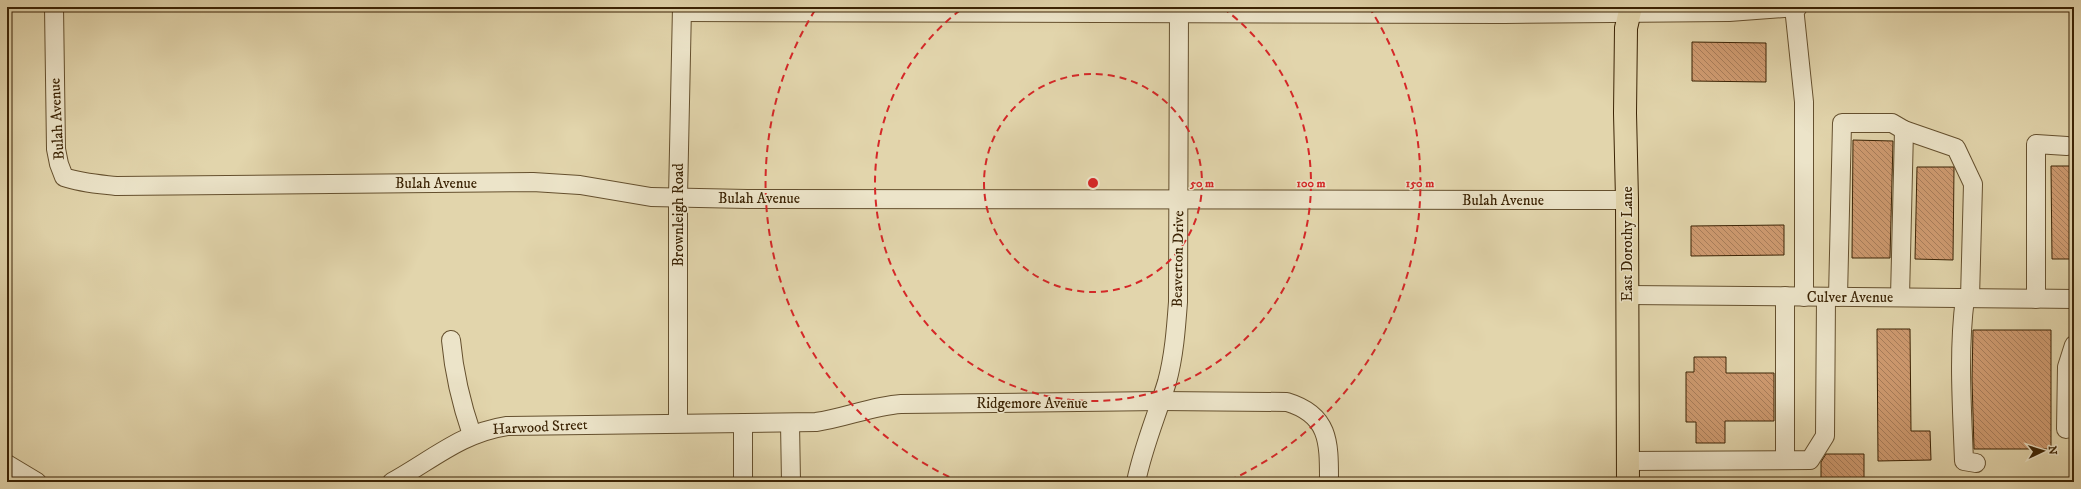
<svg xmlns="http://www.w3.org/2000/svg" width="2081" height="489" viewBox="0 0 2081 489" font-family="'IM FELL DW Pica',serif">
  <style>
    .building { fill: url(#building-back-hatch); stroke: #3b2304 }
    .lines { fill: none; stroke-linecap: round; stroke-linejoin: round }
    .minor-casing { stroke: #65502e; stroke-width: 20 }
    .major-casing { stroke: #3b2304; stroke-width: 24 }
    .minor { stroke: #ece4c9; stroke-width: 18 }
    .major { stroke: #e2d5ac; stroke-width: 22 }
    .ring { fill: none; stroke: #d62828; stroke-width: 2; stroke-dasharray: 7 5 }
    .labels { text-anchor: middle; dominant-baseline: central; stroke-width: 3; stroke-linejoin: round; paint-order: stroke }
    .street-label { font-size: 15px; fill: #3b2304; stroke: #ece4c9 }
    .centre { fill: #d62828; stroke: #ece4c9; stroke-width: 2 }
    .ring-label { font-size: 12px; text-anchor: middle; font-weight: bold; fill: #d62828; stroke: #ece4c9; stroke-width: 3; stroke-linejoin: round; paint-order: stroke }
  </style>
  <defs>
    <pattern id="building-back-hatch" width="6" height="6" patternUnits="userSpaceOnUse"><rect width="6" height="6" fill="#cf9b71"/><path d="M-1 5l2 2M0 0l6 6M5-1l2 2" fill="none" stroke="#a97e5b"/></pattern>
  </defs>
  <rect width="100%" height="100%" fill="#e2d5ac"/>
  <filter id="stains"><feTurbulence type="fractalNoise" baseFrequency=".005" numOctaves="4"/><feColorMatrix values="0 0 0 0 .2 0 0 0 0 .09 0 0 0 0 .02 0 0 0 .5 -.17"/></filter>
  <radialGradient id="worn" r=".72"><stop offset=".6" stop-color="#630" stop-opacity="0"/><stop offset="1" stop-color="#630" stop-opacity=".3"/></radialGradient>
  <!-- building -->
  <g class="building">
    <polygon points="1692,42 1766,43 1766,82 1692,81"/>
    <polygon points="1853,140 1893,141 1890,258 1852,258"/>
    <polygon points="2051,166 2074,166 2074,259 2052,259"/>
    <polygon points="1917,167 1954,167 1954,169 1953,260 1915,259"/>
    <polygon points="1784,225 1784,255 1691,256 1691,226"/>
    <polygon points="1877,329 1910,329 1911,431 1930,431 1931,460 1878,461"/>
    <polygon points="1973,330 2051,330 2051,449 1974,449 1972,379"/>
    <polygon points="1694,357 1726,357 1726,373 1774,373 1774,421 1725,421 1725,443 1696,443 1696,422 1686,422 1686,372 1694,372"/>
    <polygon points="1826,454 1864,454 1864,481 1821,481 1821,462"/>
  </g>
  <g class="lines">
    <!-- minor casing -->
    <g class="minor-casing">
      <g id="minor">
        <path d="M 54,7 L 56,149 L 59,164 L 64,177 C 81,183 98,184 116,186 L 533,182 L 580,185 L 651,197 L 747,199 L 1627,200"/>
        <polyline points="1794,7 1804,102 1804,297"/>
        <polyline points="682,12 1504,14 1729,12 1798,7"/>
        <polyline points="1627,295 2074,299"/>
        <polyline points="1785,296 1785,460"/>
        <polyline points="1838,297 1842,123 1892,123 1904,130 1956,148 1973,184 1970,298"/>
        <polyline points="1900,297 1904,130"/>
        <path d="M 1965,298 C 1958,352 1962,407 1964,461 L 1976,463"/>
        <polyline points="2036,299 2036,144 2067,146"/>
        <path d="M 451,340 C 454,373 461,403 472,435"/>
        <polyline points="678,423 678,197 682,7"/>
        <polyline points="790,423 791,482"/>
        <polyline points="2066,429 2067,367 2074,345"/>
        <polyline points="1628,461 1810,460 1825,436 1826,297"/>
        <polyline points="7,464 37,482"/>
        <path d="M 392,482 C 432,460 461,433 507,426 L 816,422 C 845,418 872,406 901,404 L 1161,401 L 1287,402 C 1330,415 1329,443 1329,482"/>
        <polyline points="743,482 743,423"/>
        <path d="M 1136,482 C 1143,447 1157,415 1167,382 C 1174,356 1176,329 1178,302 L 1179,7"/>
      </g>
    </g>
    <!-- major casing -->
    <g class="major-casing">
      <polyline id="major" points="1628,482 1627,200 1625,113 1626,28 1631,7"/>
    </g>
    <!-- minor -->
    <use href="#minor" class="minor"/>
    <!-- major -->
    <use href="#major" class="major"/>
  </g>
  <!-- distance rings -->
  <g class="ring">
    <circle cx="1093" cy="183" r="109"/>
    <path d="M1223 8A218 218 0 1 1 963 8"/>
    <path d="M960 482A327 327 0 0 1 817 7M1369 7A327 327 0 0 1 1226 482"/>
  </g>
  <g class="labels">
    <!-- street labels -->
    <g class="street-label">
      <text transform="translate(57 119) rotate(-93)">Bulah Avenue</text>
      <text x="436" y="183">Bulah Avenue</text>
      <text x="759" y="198">Bulah Avenue</text>
      <text x="1503" y="200">Bulah Avenue</text>
      <text transform="translate(678 215) rotate(-90)">Brownleigh Road</text>
      <text transform="translate(1627 244) rotate(-90)">East Dorothy Lane</text>
      <text transform="translate(1178 259) rotate(-89)">Beaverton Drive</text>
      <text x="1850" y="297">Culver Avenue</text>
      <text x="1032" y="403">Ridgemore Avenue</text>
      <text transform="translate(540 427) rotate(-3)">Harwood Street</text>
    </g>
  </g>
  <circle cx="1093" cy="183" r="6" class="centre"/>
  <g class="ring-label">
    <text x="1202" y="187">50 m</text>
    <text x="1311" y="187">100 m</text>
    <text x="1420" y="187">150 m</text>
  </g>
  <!-- margin -->
  <rect width="2081" height="489" fill="none" stroke="#e2d5ac" stroke-width="24"/>
  <rect x="8" y="8" width="2065" height="473" fill="none" stroke="#3b2304" stroke-width="2"/>
  <rect x="12" y="12" width="2057" height="465" fill="none" stroke="#3b2304"/>
  <!-- north arrow -->
  <g transform="translate(2043 451) rotate(86)" stroke="#ece4c9" stroke-width="3" paint-order="stroke">
  <path d="M0-3L7 15L0 10L-7 15Z" fill="#3b2304"/>
  <text y="-6" font-size="11" font-weight="bold" text-anchor="middle" fill="#3b2304">N</text>
  </g>
  <rect width="100%" height="100%" filter="url(#stains)"/>
  <rect width="100%" height="100%" fill="url(#worn)"/>
</svg>
